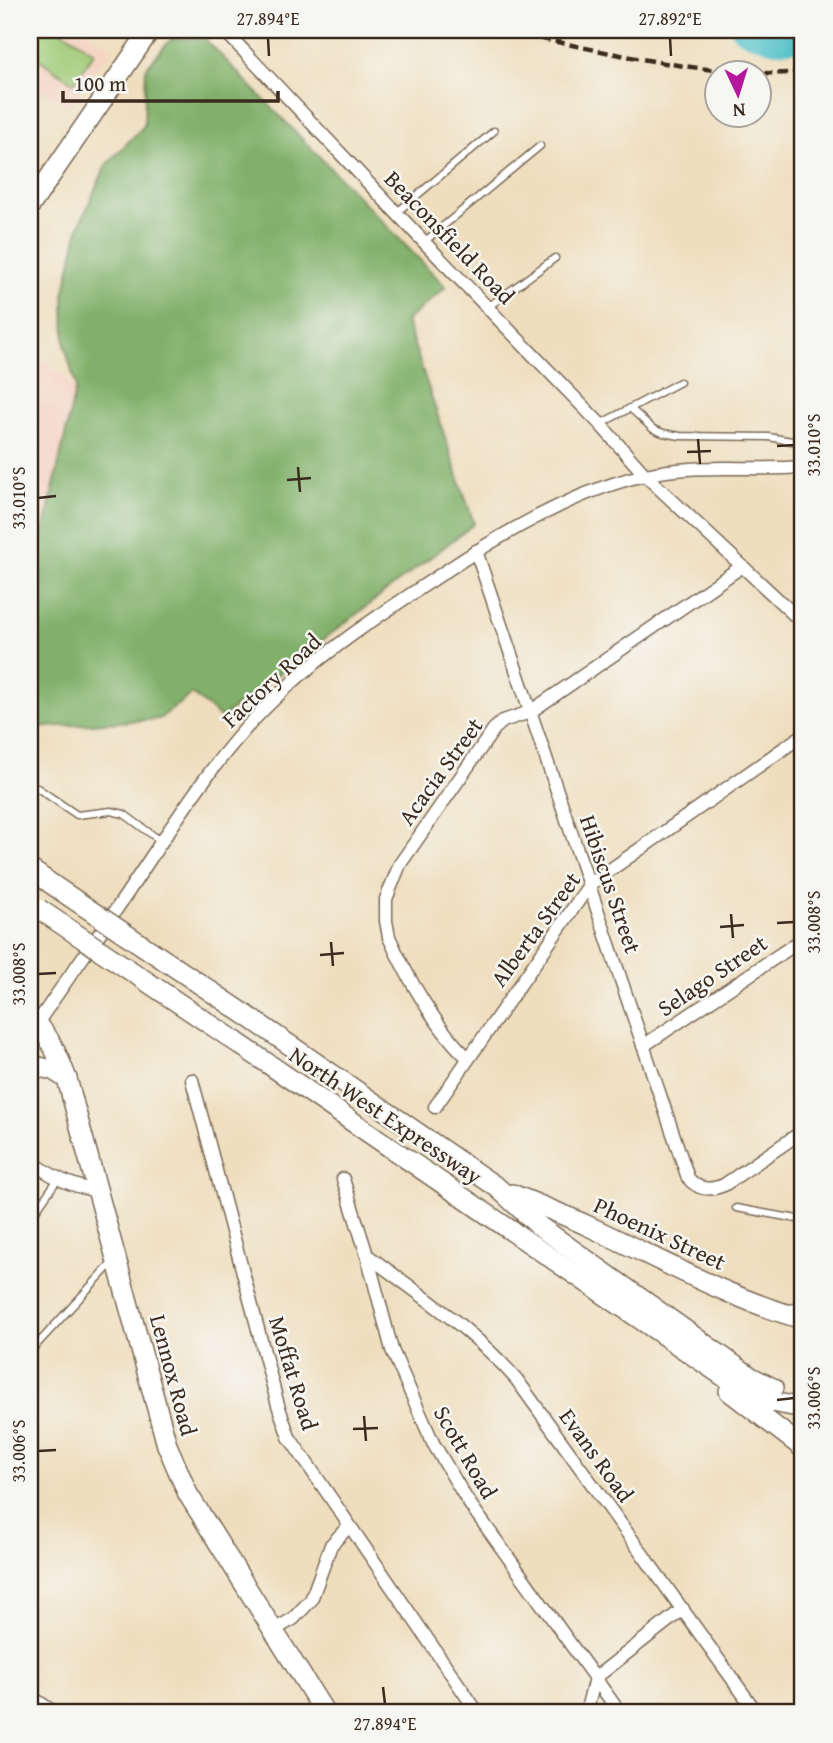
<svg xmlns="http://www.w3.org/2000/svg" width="833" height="1743" viewBox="0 0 833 1743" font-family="'Gentium Book Plus',serif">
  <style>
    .built { fill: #f5d3c2 }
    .green { fill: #a1cc79; stroke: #6e7b4c; stroke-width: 2 }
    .forest { fill: #80b069; stroke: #5e6d44; stroke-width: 2 }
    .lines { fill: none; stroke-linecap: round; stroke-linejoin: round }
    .river { stroke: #53c1c9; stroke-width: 26 }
    .lane-casing { stroke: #7a6956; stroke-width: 9 }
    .street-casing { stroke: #7a6956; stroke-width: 15 }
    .secondary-casing { stroke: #7a6956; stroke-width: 22 }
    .lane { stroke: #fff; stroke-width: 6 }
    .street { stroke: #fff; stroke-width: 12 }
    .secondary { stroke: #fff; stroke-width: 19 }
    .rail { stroke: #3b2a1e; stroke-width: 4.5; stroke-dasharray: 10 5; stroke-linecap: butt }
    .secondary-bridge-casing { stroke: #7a6956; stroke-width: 22; stroke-linecap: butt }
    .secondary-bridge { stroke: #fff; stroke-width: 19 }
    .ticks { fill: none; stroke: #3b2a1e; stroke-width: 2.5 }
    .labels { text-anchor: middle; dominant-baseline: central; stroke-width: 5; stroke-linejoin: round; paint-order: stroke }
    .street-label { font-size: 23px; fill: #3b2a1e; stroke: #f6f6f2 }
    .neatline { fill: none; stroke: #3b2a1e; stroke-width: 2.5 }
    .ticks-label { font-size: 18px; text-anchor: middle; fill: #3b2a1e }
  </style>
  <rect width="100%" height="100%" fill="#f6f6f2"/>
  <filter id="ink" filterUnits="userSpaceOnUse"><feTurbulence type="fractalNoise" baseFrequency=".0143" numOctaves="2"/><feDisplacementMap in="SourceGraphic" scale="14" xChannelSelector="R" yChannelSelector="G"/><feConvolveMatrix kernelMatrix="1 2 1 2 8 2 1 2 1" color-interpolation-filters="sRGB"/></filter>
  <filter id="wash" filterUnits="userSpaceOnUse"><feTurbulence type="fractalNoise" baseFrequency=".00686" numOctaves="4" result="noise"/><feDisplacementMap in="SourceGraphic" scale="28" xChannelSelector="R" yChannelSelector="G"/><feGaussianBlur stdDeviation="1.57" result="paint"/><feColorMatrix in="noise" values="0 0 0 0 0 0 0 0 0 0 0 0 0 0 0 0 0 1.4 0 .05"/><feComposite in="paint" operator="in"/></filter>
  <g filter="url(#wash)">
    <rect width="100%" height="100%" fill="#efdebe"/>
    <!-- built -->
    <g class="built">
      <polygon points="30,30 85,30 111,48 70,107 30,82"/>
      <polygon points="30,350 76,386 30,594"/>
    </g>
    <!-- green -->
    <polygon class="green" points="30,30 61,30 94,52 74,83 30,53"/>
    <!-- forest -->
    <polygon class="forest" points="204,38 446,287 406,321 474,524 221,718 192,694 159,719 35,728 30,725 30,594 76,386 65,346 64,295 79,226 106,165 144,126 146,68 171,39"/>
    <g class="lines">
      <!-- river -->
      <polyline class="river" points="745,30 775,40 803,38"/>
    </g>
  </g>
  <g filter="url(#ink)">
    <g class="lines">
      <!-- lane casing -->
      <g class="lane-casing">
        <g id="lane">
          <polyline points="396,213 494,131"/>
          <polyline points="424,242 540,146"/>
          <polyline points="488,307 555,258"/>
          <polyline points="630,408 653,429 663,433 680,436 769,437 803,443"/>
          <polyline points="600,424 680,382"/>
          <polyline points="30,783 77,815 111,811 124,814 162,842"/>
          <polyline points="736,1208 803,1220"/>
          <polyline points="30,1219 58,1179"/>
          <polyline points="788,1308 803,1306"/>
          <polyline points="30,1352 113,1262"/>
        </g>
      </g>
      <!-- street casing -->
      <g class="street-casing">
        <g id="street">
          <polyline points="224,30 424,242 600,424 645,475 803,623"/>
          <path d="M 476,551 L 688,1178 C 698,1190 709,1191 724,1185 L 803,1131"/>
          <path d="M 30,1034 C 63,984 99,936 132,886 C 173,825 213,760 265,708 C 318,654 383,613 446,571 C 503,533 578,490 645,475 C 697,463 751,471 803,467"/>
          <polyline points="643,1046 803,939"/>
          <path d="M 468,1058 C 437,1030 406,975 389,937 L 386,921 L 386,899 L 400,864 L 494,729 L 503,721 L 530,712 L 741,567"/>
          <polyline points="192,1080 278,1405 289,1437 478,1713"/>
          <polyline points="435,1107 590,884 803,735"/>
          <path d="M 30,1160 C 51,1177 71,1186 98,1191"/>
          <polyline points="343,1179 367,1255 392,1350 433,1443 467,1500 620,1713"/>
          <path d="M 367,1255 C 419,1294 475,1331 517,1380 L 757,1713"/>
          <polyline points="272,1631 293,1619 311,1600 331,1545 349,1526"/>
          <polyline points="30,1696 55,1713"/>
          <polyline points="586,1713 595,1678 683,1609"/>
        </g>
      </g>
      <!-- secondary casing -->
      <g class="secondary-casing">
        <g id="secondary">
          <polyline points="30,206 150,30"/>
          <polyline points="30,869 60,890"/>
          <polyline points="246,1015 498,1188 539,1226 751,1377 773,1388"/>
          <path d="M 30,1018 C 49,1032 59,1058 67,1079 L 167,1445 L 188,1494 L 325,1713"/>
          <polyline points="235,1041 736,1385 767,1401 803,1408"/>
          <polyline points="30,1065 53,1070 67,1079"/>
          <path d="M 512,1194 C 536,1204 562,1214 586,1225 C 658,1258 727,1298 803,1319"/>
          <polyline points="729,1391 803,1448"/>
        </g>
      </g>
      <!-- lane -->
      <use href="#lane" class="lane"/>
      <!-- street -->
      <use href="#street" class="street"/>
      <!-- secondary -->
      <use href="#secondary" class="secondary"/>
      <!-- rail -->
      <path class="rail" d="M 496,30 C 592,47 707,80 803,72"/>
      <!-- secondary-bridge casing -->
      <g class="secondary-bridge-casing">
        <g id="secondary-bridge">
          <polyline points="60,890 246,1015"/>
          <polyline points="39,909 235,1041"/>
        </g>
      </g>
      <!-- secondary-bridge -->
      <use href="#secondary-bridge" class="secondary-bridge"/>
    </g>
  </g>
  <!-- ticks -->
  <path class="ticks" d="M 268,38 L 269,56M 670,38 L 671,56M 698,439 L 700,464M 777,446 L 794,445M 687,452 L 711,451M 298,467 L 300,492M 287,480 L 311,478M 38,498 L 56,496M 731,914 L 733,938M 777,923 L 794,922M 720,927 L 744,925M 331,942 L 333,966M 320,955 L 344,953M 38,974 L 56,973M 777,1400 L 794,1398M 364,1416 L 366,1441M 353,1429 L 378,1428M 38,1451 L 56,1450M 383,1687 L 385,1704"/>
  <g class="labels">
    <!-- street labels -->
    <g class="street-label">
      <text transform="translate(450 237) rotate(46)">Beaconsfield Road</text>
      <text transform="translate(271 680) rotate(-43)">Factory Road</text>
      <text transform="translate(440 771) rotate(-54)">Acacia Street</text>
      <text transform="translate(611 884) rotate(71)">Hibiscus Street</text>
      <text transform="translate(535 929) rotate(-54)">Alberta Street</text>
      <text transform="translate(712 975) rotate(-34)">Selago Street</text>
      <text transform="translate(386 1115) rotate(34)">North West Expressway</text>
      <text transform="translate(660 1233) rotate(25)">Phoenix Street</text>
      <text transform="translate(294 1373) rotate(73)">Moffat Road</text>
      <text transform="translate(174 1375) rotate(75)">Lennox Road</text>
      <text transform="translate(466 1452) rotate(60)">Scott Road</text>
      <text transform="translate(597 1455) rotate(54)">Evans Road</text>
    </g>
  </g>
  <!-- margin -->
  <rect width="833" height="1743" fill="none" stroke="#f6f6f2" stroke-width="77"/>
  <!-- north arrow -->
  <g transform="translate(738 94) rotate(176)"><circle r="33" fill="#f6f6f2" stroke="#aba49d" stroke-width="2"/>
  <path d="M0-5L12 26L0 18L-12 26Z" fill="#b5179e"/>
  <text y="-10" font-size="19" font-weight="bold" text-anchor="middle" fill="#3b2a1e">N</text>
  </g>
  <!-- scale -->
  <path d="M63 91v10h215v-10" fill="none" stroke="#3b2a1e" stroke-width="3.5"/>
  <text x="74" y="91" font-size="21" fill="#3b2a1e" stroke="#f6f6f2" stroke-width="5" paint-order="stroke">100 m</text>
  <rect x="38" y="38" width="756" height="1666" class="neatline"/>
  <g class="ticks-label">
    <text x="268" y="25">27.894°E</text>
    <text x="670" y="25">27.892°E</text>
    <text transform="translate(814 445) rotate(-90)" y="6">33.010°S</text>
    <text transform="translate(19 498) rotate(-90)" y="6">33.010°S</text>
    <text transform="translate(814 922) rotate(-90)" y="6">33.008°S</text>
    <text transform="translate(19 974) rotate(-90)" y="6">33.008°S</text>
    <text transform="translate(814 1398) rotate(-90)" y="6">33.006°S</text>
    <text transform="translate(19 1451) rotate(-90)" y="6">33.006°S</text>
    <text x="385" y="1730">27.894°E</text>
  </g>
</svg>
